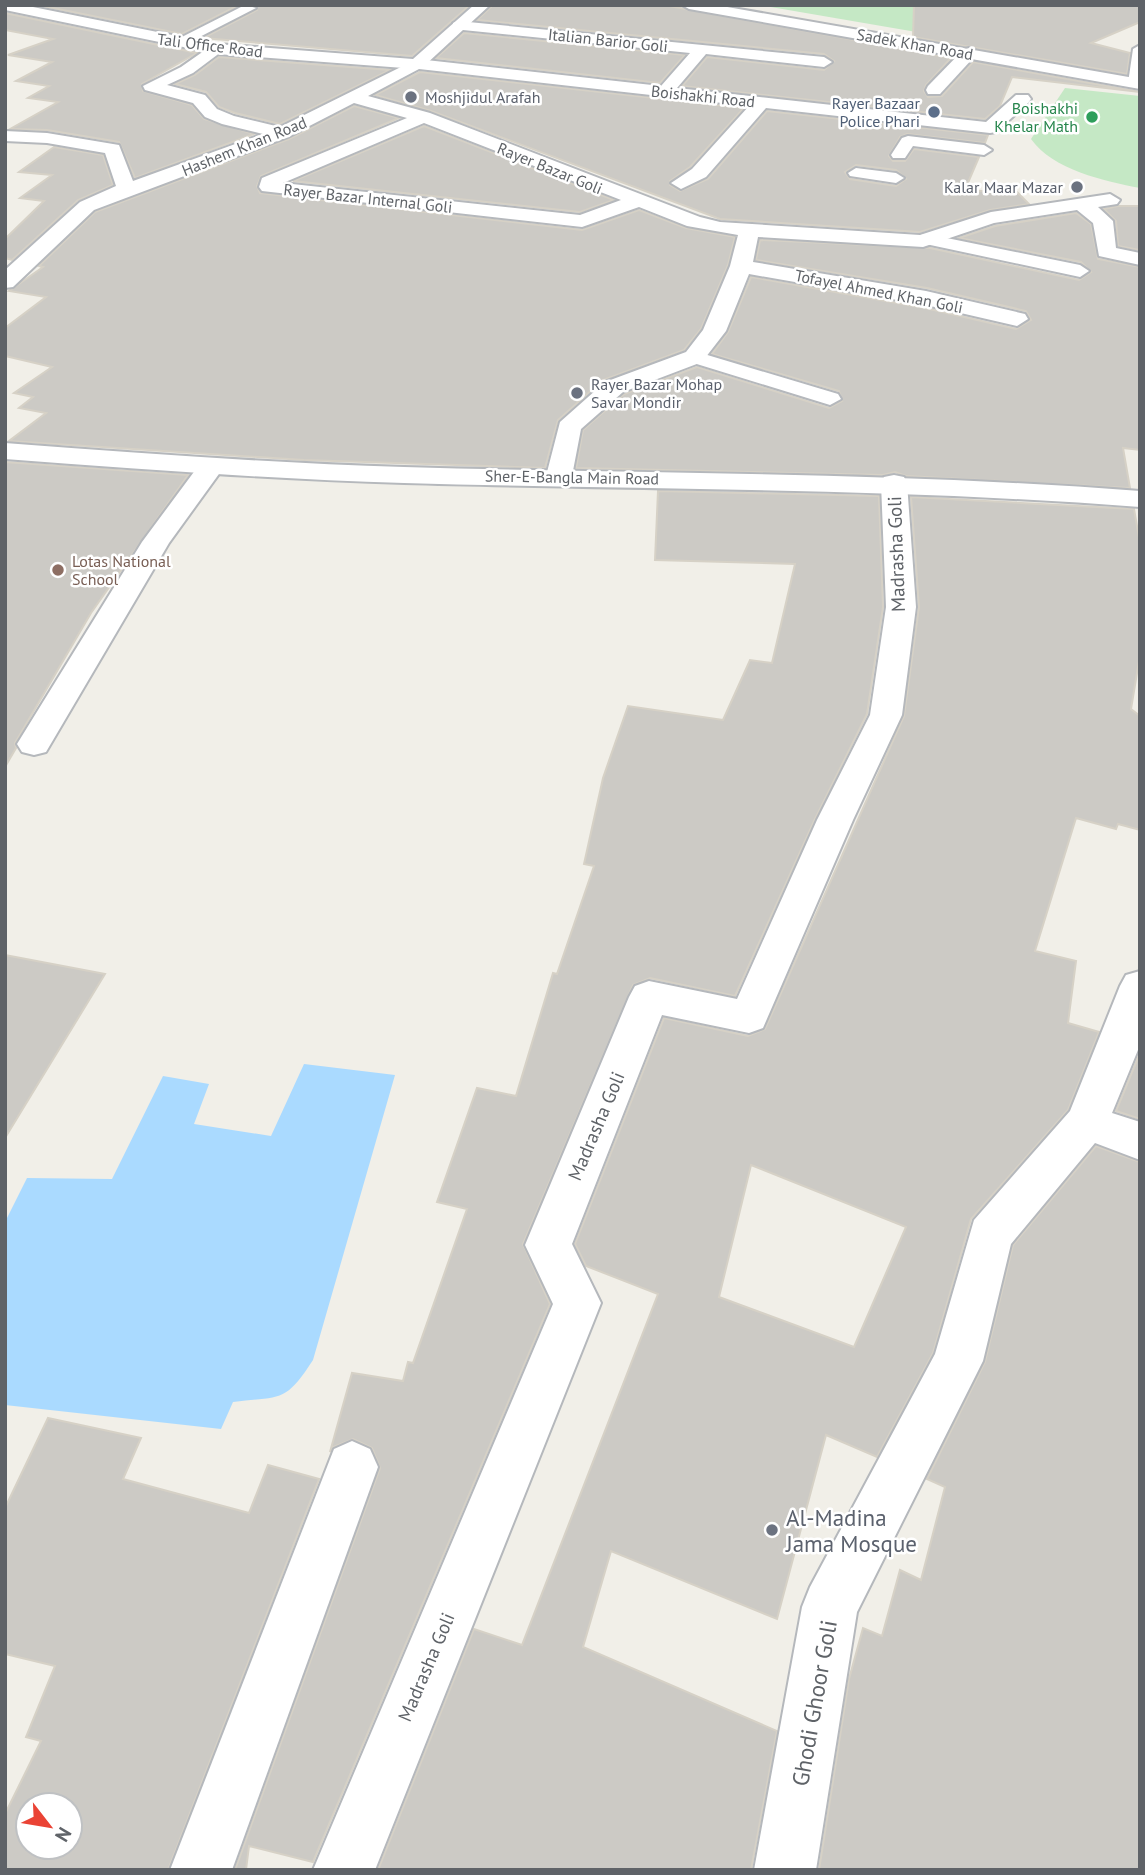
<svg xmlns="http://www.w3.org/2000/svg" width="1145" height="1875" viewBox="0 0 1145 1875" font-family="'PT Sans',sans-serif">
  <style>
    .green { fill: #c5e8c5 }
    .water { fill: #aadaff }
    .building { fill: #cccac5; stroke: #d6d1c6; stroke-width: 2; fill-rule: evenodd }
    .lines { fill: none; stroke-linecap: round; stroke-linejoin: round }
    .service-casing { stroke: #b5b8bc; stroke-width: 4 }
    .minor-casing { stroke: #b5b8bc; stroke-width: 4 }
    .tertiary-casing { stroke: #b5b8bc; stroke-width: 4 }
    .service { fill: #fff; fill-rule: evenodd }
    .minor { fill: #fff; fill-rule: evenodd }
    .tertiary { fill: #fff; fill-rule: evenodd }
    .worship-dot { fill: #6b7280; stroke: #fff; stroke-width: 2.5 }
    .service-dot { fill: #5c6f8a; stroke: #fff; stroke-width: 2.5 }
    .leisure-dot { fill: #2e9e5b; stroke: #fff; stroke-width: 2.5 }
    .education-dot { fill: #8d6e63; stroke: #fff; stroke-width: 2.5 }
    .labels { text-anchor: middle; dominant-baseline: central; stroke-width: 5; stroke-linejoin: round; paint-order: stroke }
    .far-street-label { font-size: 16px; fill: #5f6368; stroke: #fff }
    .far-worship-label { font-size: 16px; fill: #5b616d; stroke: #fff; text-anchor: start }
    .far-service-label { font-size: 16px; fill: #4e5e75; stroke: #fff; text-anchor: end }
    .far-leisure-label { font-size: 16px; fill: #27864d; stroke: #fff; text-anchor: end }
    .far-education-label { font-size: 16px; fill: #785e54; stroke: #fff; text-anchor: start }
    .street-label { font-size: 19px; fill: #5f6368; stroke: #fff }
    .near-worship-label { font-size: 23px; fill: #5b616d; stroke: #fff; text-anchor: start }
    .near-street-label { font-size: 23px; fill: #5f6368; stroke: #fff }
  </style>
  <rect width="100%" height="100%" fill="#f1efe8"/>
  <!-- green -->
  <g class="green">
    <polygon points="759,5 993,5 963,40"/>
    <path d="M 1065,88 L 1140,96 L 1140,188 C 1104,181 1053,170 1031,139 Z"/>
  </g>
  <!-- water -->
  <path class="water" d="M 304,1064 L 395,1075 L 313,1360 C 285,1403 282,1396 233,1402 L 221,1429 L 5,1405 L 5,1222 L 27,1178 L 112,1179 L 163,1076 L 209,1084 L 194,1124 L 271,1136 Z"/>
  <!-- building -->
  <g class="building">
    <polygon points="38,5 239,5 182,34"/>
    <polygon points="256,5 470,5 412,56 203,38 257,10"/>
    <polygon points="493,5 664,5 951,58 926,85 924,91 928,97 942,96 973,62 1140,92 1012,77 1000,106 985,119 682,86 707,57 824,70 834,61 824,54 477,20"/>
    <polygon points="914,5 1140,5 1140,22 1091,43 1130,53 1127,74 913,37"/>
    <polygon points="5,13 197,53 142,84 143,91 192,105 204,119 254,134 135,178 119,142 47,130 10,129 58,102 28,98 49,86 16,81 52,62 8,55 53,39 5,30"/>
    <polygon points="464,33 685,55 660,83 436,58"/>
    <polygon points="219,57 390,70 280,124 235,113 219,107 206,92 175,84 195,75"/>
    <path d="M 420,72 L 744,108 L 690,167 L 670,181 L 670,185 L 680,191 L 708,179 L 767,111 L 988,135 L 985,143 L 907,134 L 900,137 L 889,156 L 893,161 L 905,161 L 914,149 L 979,157 L 964,192 L 1014,189 L 1029,204 L 990,210 L 920,232 L 720,219 L 431,111 L 375,95 ZM 856,165 L 896,170 L 906,179 L 896,186 L 850,179 L 845,172 Z"/>
    <polygon points="354,106 399,118 261,176 257,186 260,193 582,230 639,210 686,228 735,237 728,265 701,329 684,350 603,380 558,420 545,468 304,460 9,441 46,413 19,408 33,397 14,393 52,367 5,356 5,328 46,297 9,291 43,267 39,266 95,212 289,139"/>
    <polygon points="424,126 614,200 580,212 293,181"/>
    <polygon points="54,147 103,155 113,185 78,200 12,260 5,258 5,239 44,201 20,198 52,175 19,172"/>
    <polygon points="1118,206 1140,206 1140,250 1118,246 1116,221 1104,209"/>
    <polygon points="1076,213 1091,224 1098,259 1140,267 1140,450 1123,448 1130,488 906,476 895,472 883,475 576,468 583,430 624,394 697,367 829,408 842,401 839,391 712,354 728,332 751,277 925,308 1016,329 1031,320 1026,311 927,288 756,260 760,240 930,248 1079,280 1091,272 1081,262 959,238 995,226"/>
    <polygon points="5,462 188,475 91,613 15,743 16,748 5,767"/>
    <polygon points="658,491 879,496 883,607 867,714 815,819 735,996 650,978 633,985 523,1244 550,1304 313,1862 249,1846 246,1870 235,1870 380,1468 372,1448 353,1439 333,1447 330,1452 352,1373 403,1381 408,1362 413,1363 467,1209 437,1202 477,1088 516,1096 553,973 557,974 594,866 584,864 603,778 628,706 723,720 750,660 772,663 795,564 655,560"/>
    <path d="M 911,497 L 1134,509 L 1140,543 L 1140,655 L 1131,709 L 1140,716 L 1140,830 L 1118,824 L 1116,829 L 1076,818 L 1035,951 L 1076,961 L 1068,1023 L 1099,1032 L 1068,1110 L 971,1219 L 933,1353 L 877,1457 L 826,1435 L 777,1619 L 611,1551 L 583,1647 L 777,1731 L 751,1870 L 378,1870 L 474,1629 L 522,1645 L 658,1294 L 586,1266 L 575,1244 L 664,1018 L 748,1036 L 765,1029 L 904,716 L 919,607 ZM 751,1165 L 906,1227 L 854,1347 L 719,1297 Z"/>
    <polygon points="5,955 105,974 5,1138"/>
    <polygon points="1140,1053 1140,1119 1116,1111"/>
    <polygon points="1096,1146 1140,1162 1140,1870 819,1870 849,1679 863,1628 882,1636 900,1570 921,1580 945,1487 927,1479 985,1362 1013,1245"/>
    <path d="M 48,1418 L 141,1438 L 123,1479 L 249,1513 L 268,1465 L 319,1479 L 168,1870 L 5,1870 L 5,1814 L 41,1741 L 26,1737 L 55,1666 L 5,1654 L 5,1508 ZM 28,1805 L 70,1805 L 70,1847 L 28,1847 Z"/>
  </g>
  <g class="lines">
    <!-- service casing -->
    <g class="service-casing">
      <g id="service">
        <polygon points="245,5 256,8 182,46 170,43"/>
        <polygon points="1140,45 1140,86 1135,87 1128,83 1133,49"/>
        <polygon points="908,136 984,145 992,150 984,155 913,146 905,158 893,158 891,155 902,138"/>
        <polygon points="856,168 896,173 904,178 896,183 850,176 848,173"/>
        <polygon points="927,234 1080,265 1089,271 1080,277 921,243 918,239 921,235"/>
        <polygon points="694,351 838,394 841,399 830,405 687,361 684,357"/>
      </g>
    </g>
    <!-- minor casing -->
    <g class="minor-casing">
      <g id="minor">
        <path d="M 458,21 L 824,57 L 832,62 L 824,67 L 706,54 L 677,88 L 986,122 L 1016,95 L 1028,95 L 1031,99 L 1028,103 L 996,132 L 990,133 L 766,108 L 706,177 L 681,189 L 671,183 L 692,169 L 749,106 L 419,69 L 368,96 L 430,113 L 700,217 L 720,222 L 920,235 L 991,212 L 1110,194 L 1120,200 L 1117,204 L 1098,207 L 1113,221 L 1116,248 L 1140,253 L 1140,265 L 1099,256 L 1093,223 L 1077,210 L 994,223 L 923,247 L 758,237 L 753,262 L 926,291 L 1025,314 L 1028,319 L 1017,326 L 926,305 L 749,274 L 726,331 L 702,362 L 623,392 L 581,429 L 572,476 L 568,482 L 550,482 L 546,476 L 560,422 L 605,382 L 686,352 L 703,330 L 730,266 L 738,235 L 687,226 L 639,207 L 582,227 L 262,191 L 259,187 L 262,178 L 407,118 L 354,103 L 288,137 L 94,210 L 13,287 L 5,288 L 5,270 L 80,202 L 116,186 L 105,153 L 47,143 L 5,141 L 5,131 L 47,133 L 119,145 L 133,181 L 263,134 L 222,124 L 205,117 L 193,103 L 145,90 L 143,86 L 181,67 L 211,46 L 223,46 L 225,49 L 193,73 L 167,85 L 205,95 L 217,109 L 234,116 L 280,127 L 417,59 L 661,86 L 690,53 L 453,29 L 453,23 ZM 424,123 L 621,200 L 580,215 L 283,183 Z"/>
        <polygon points="969,48 975,50 975,56 940,94 928,94 926,90 928,86 963,50"/>
        <polygon points="211,459 220,461 224,467 169,543 46,752 34,755 22,752 17,744 142,542 202,461"/>
        <polygon points="894,475 904,477 907,483 916,607 902,715 853,820 763,1028 749,1033 662,1015 572,1244 601,1303 375,1870 313,1870 553,1304 525,1245 629,997 635,986 649,981 737,999 817,820 870,715 886,607 881,483 884,477"/>
        <polygon points="1140,971 1140,1045 1112,1113 1140,1122 1140,1160 1095,1143 1011,1244 983,1361 857,1612 816,1870 754,1870 802,1607 810,1587 935,1354 974,1220 1070,1111 1120,986 1126,975"/>
        <polygon points="352,1441 370,1449 378,1467 232,1870 170,1870 334,1449"/>
      </g>
    </g>
    <!-- tertiary casing -->
    <g class="tertiary-casing">
      <g id="tertiary">
        <polygon points="5,5 23,5 217,44 413,59 474,5 490,5 423,67 417,69 217,54 5,10"/>
        <polygon points="682,5 716,5 1140,79 1140,89 689,9"/>
        <path d="M 5,443 C 138,453 271,463 404,467 C 650,474 895,472 1140,491 L 1140,507 C 895,488 650,490 404,483 C 271,479 138,469 5,459 Z"/>
      </g>
    </g>
    <!-- service -->
    <use href="#service" class="service"/>
    <!-- minor -->
    <use href="#minor" class="minor"/>
    <!-- tertiary -->
    <use href="#tertiary" class="tertiary"/>
  </g>
  <!-- markers -->
  <g class="worship-dot">
    <circle cx="411" cy="97" r="7"/>
    <circle cx="1077" cy="187" r="7"/>
    <circle cx="577" cy="393" r="7"/>
    <circle cx="772" cy="1530" r="7"/>
  </g>
  <circle class="service-dot" cx="934" cy="112" r="7"/>
  <circle class="leisure-dot" cx="1092" cy="117" r="7"/>
  <circle class="education-dot" cx="58" cy="570" r="7"/>
  <g class="labels">
    <!-- far-street labels -->
    <g class="far-street-label">
      <text transform="translate(608 40) rotate(6)">Italian Barior Goli</text>
      <text transform="translate(915 44) rotate(10)">Sadek Khan Road</text>
      <text transform="translate(210 45) rotate(7)">Tali Office Road</text>
      <text transform="translate(703 96) rotate(6)">Boishakhi Road</text>
      <text transform="translate(244 146) rotate(-22)">Hashem Khan Road</text>
      <text transform="translate(550 168) rotate(22)">Rayer Bazar Goli</text>
      <text transform="translate(368 198) rotate(6)">Rayer Bazar Internal Goli</text>
      <text transform="translate(879 291) rotate(11)">Tofayel Ahmed Khan Goli</text>
      <text transform="translate(572 477) rotate(1)">Sher-E-Bangla Main Road</text>
    </g>
    <!-- far-worship labels -->
    <g class="far-worship-label">
      <text x="425" y="97">Moshjidul Arafah</text>
      <text x="1063" y="187" text-anchor="end">Kalar Maar Mazar</text>
      <text x="591" y="384">Rayer Bazar Mohap<tspan x="591" dy="18">Savar Mondir</tspan></text>
    </g>
    <!-- far-service labels -->
    <g class="far-service-label">
      <text x="920" y="103">Rayer Bazaar<tspan x="920" dy="18">Police Phari</tspan></text>
    </g>
    <!-- far-leisure labels -->
    <g class="far-leisure-label">
      <text x="1078" y="108">Boishakhi<tspan x="1078" dy="18">Khelar Math</tspan></text>
    </g>
    <!-- far-education labels -->
    <g class="far-education-label">
      <text x="72" y="561">Lotas National<tspan x="72" dy="18">School</tspan></text>
    </g>
    <!-- street labels -->
    <g class="street-label">
      <text transform="translate(896 554) rotate(-92)">Madrasha Goli</text>
      <text transform="translate(596 1126) rotate(-67)">Madrasha Goli</text>
      <text transform="translate(426 1667) rotate(-67)">Madrasha Goli</text>
    </g>
    <!-- near-worship labels -->
    <g class="near-worship-label">
      <text x="786" y="1517">Al-Madina<tspan x="786" dy="26">Jama Mosque</tspan></text>
    </g>
    <!-- near-street labels -->
    <g class="near-street-label">
      <text transform="translate(814 1703) rotate(-80)">Ghodi Ghoor Goli</text>
    </g>
  </g>
  <!-- border -->
  <rect width="1145" height="1875" fill="none" stroke="#5f6368" stroke-width="14"/>
  <!-- north arrow -->
  <g transform="translate(49 1826) rotate(121)"><circle r="33" fill="#ffffff" stroke="#bfc1c3" stroke-width="2"/>
  <path d="M0-5L12 26L0 18L-12 26Z" fill="#ea4335"/>
  <text y="-10" font-size="19" font-weight="bold" text-anchor="middle" fill="#5f6368">N</text>
  </g>
</svg>
